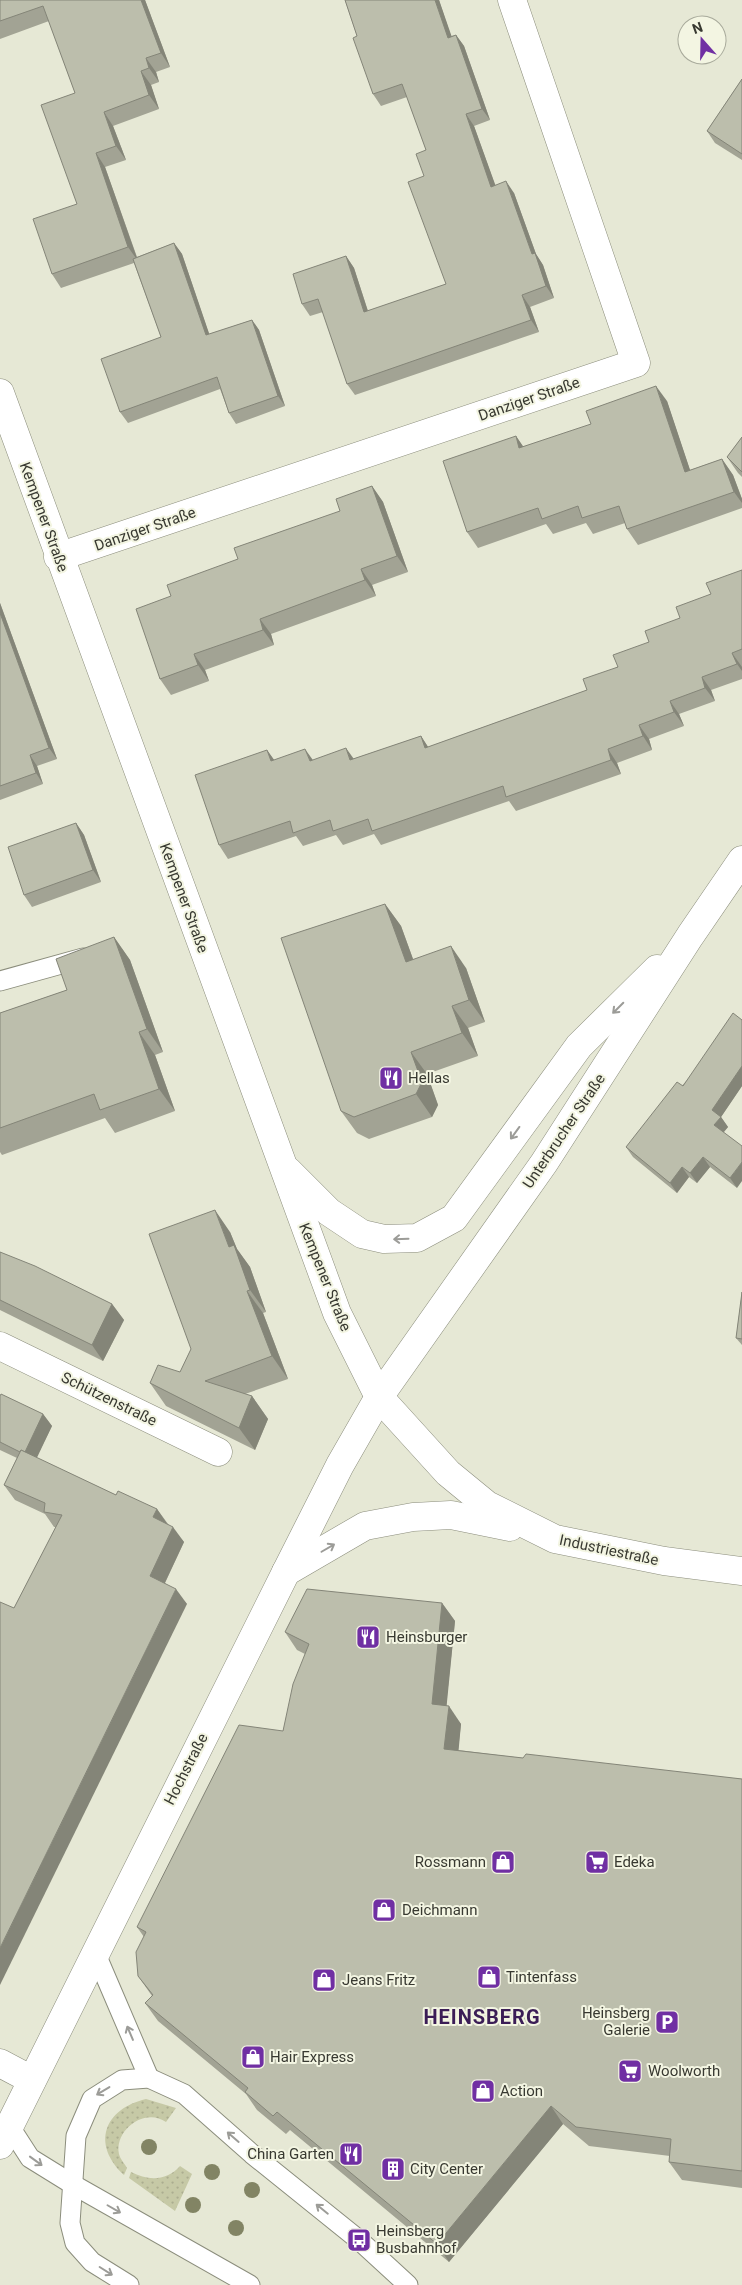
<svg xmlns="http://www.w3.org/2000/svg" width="742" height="2285" viewBox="0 0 742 2285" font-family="Roboto,sans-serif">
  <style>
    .grass { fill: url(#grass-dots) }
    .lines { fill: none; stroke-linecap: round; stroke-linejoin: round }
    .service-casing { stroke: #8b8d7c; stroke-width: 21 }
    .minor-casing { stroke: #8b8d7c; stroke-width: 29 }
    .tertiary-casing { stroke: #8b8d7c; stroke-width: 29 }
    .service { stroke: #fff; stroke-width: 19 }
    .minor { stroke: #fff; stroke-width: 28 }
    .tertiary { stroke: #fff; stroke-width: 28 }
    .tree { fill: #828464 }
    .wall { fill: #a2a394 }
    .shaded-wall { fill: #848578 }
    .building { fill: #bcbeac; stroke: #848578 }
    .oneway { stroke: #9c9c98 }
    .labels { text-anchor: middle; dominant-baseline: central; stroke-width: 4; stroke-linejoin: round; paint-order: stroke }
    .street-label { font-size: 15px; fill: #383931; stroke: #f3f5e2 }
    .poi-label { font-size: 15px; fill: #383931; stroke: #f3f5e2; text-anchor: start }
    .district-label { font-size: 20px; font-weight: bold; letter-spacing: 1px; fill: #3b1d56; stroke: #f3f5e2 }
  </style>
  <defs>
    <pattern id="grass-dots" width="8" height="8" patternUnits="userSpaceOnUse" patternTransform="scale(1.25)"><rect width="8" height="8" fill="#c6c9a6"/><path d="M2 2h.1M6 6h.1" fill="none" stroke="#abad8f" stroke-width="1.8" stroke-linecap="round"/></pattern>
  </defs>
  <rect width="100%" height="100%" fill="#e6e8d5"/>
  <!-- grass -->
  <g class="grass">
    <path d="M 146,2099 L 176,2108 L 166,2122 C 145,2107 114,2130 119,2154 C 120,2159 125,2164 127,2168 L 124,2175 C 91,2144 104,2109 146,2099 Z"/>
    <path d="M 180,2166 L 192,2174 L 175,2211 L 129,2178 L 131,2172 C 148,2181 167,2181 180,2166 Z"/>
  </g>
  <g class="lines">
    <!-- service casing -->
    <g class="service-casing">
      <g id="service">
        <polyline points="0,981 83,958"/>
        <polyline points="95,1952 149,2078"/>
        <polyline points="10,2127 30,2158 72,2184 250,2285"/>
        <polyline points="129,2285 92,2262 75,2243 70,2223 76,2136 92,2099 122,2080 149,2078 184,2094 252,2154 359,2240 408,2285"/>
      </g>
    </g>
    <!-- minor casing -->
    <g class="minor-casing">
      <g id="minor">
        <polyline points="58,557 636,363 512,0"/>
        <polyline points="0,1346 218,1452"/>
        <polyline points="0,2063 32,2080"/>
      </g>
    </g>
    <!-- tertiary casing -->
    <g class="tertiary-casing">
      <g id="tertiary">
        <polyline points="0,393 337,1313 379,1397 448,1473 487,1505 555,1539 664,1561 742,1571"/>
        <polyline points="288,1171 329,1212 362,1234 384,1239 417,1238 454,1218 579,1046 657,969"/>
        <polyline points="286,1572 365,1526 413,1517 451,1515 510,1527"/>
        <polyline points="0,2145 286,1572 340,1465 379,1397 544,1163 690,936 742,860"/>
      </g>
    </g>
    <!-- service -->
    <use href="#service" class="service"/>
    <!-- minor -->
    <use href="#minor" class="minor"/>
    <!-- tertiary -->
    <use href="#tertiary" class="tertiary"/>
  </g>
  <!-- trees -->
  <g class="tree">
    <circle cx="149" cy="2147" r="8"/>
    <circle cx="212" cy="2172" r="8"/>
    <circle cx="252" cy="2190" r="8"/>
    <circle cx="193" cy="2205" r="8"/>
    <circle cx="236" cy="2228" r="8"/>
  </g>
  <!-- wall -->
  <g class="wall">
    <polygon points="0,0 145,0 170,67 156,72 159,82 151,85 159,109 113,126 126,160 105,167 137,257 174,243 182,254 209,334 252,320 259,330 285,406 236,424 229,413 220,389 128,423 120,412 161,337 134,263 61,288 52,274 77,204 75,93 49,21 0,39"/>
    <polygon points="345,0 439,0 451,36 456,35 464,46 490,120 474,126 495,185 514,193 536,254 543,265 554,298 530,307 539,332 355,395 347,384 323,312 310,316 302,304 346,256 354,268 368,311 446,284 424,176 426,150 407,97 381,106 373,94 357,36"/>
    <polygon points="742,79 742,160 715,143 707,131"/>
    <polygon points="667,401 690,470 722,459 733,475 742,499 742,508 638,545 627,529 625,523 593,534 586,523 553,534 546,524 478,548 467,532 516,436 523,447"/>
    <polygon points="742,437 742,477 738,473 727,457"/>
    <polygon points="372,486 383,502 408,572 372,585 376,596 271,634 274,645 205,670 209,681 171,695 160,679 171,596 238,559 340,511"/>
    <polygon points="742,570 742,679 711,690 715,701 679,714 684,726 649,739 652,750 617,763 621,774 516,811 509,801 381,845 374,834 343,845 336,835 303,846 296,836 228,859 219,845 267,750 274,760 313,760 353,759 421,736 428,747 587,690"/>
    <polygon points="0,603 57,759 37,766 43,784 0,800"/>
    <polygon points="76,823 84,835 101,882 32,907 24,895"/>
    <polygon points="385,904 401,926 413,959 466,968 485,1022 468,1028 478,1056 427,1074 438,1105 432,1117 369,1139 357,1133 341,1111"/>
    <polygon points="114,937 130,960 163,1052 155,1055 175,1111 115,1133 105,1118 2,1155 0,1152 0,1013 67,990"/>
    <polygon points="742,1020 742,1086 721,1117 728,1127 724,1132 737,1188 710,1167 697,1183 689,1177 677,1193 633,1157 626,1147"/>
    <polygon points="230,1232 237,1249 250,1267 266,1312 263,1313 288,1379 245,1394 252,1396 268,1419 255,1450 166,1406 150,1383 180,1372 191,1349"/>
    <polygon points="0,1252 112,1304 124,1320 103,1361 0,1310"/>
    <polygon points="742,1292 742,1345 736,1338"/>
    <polygon points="0,1396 43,1414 52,1426 36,1458 116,1495 157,1509 168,1524 184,1542 165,1583 187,1604 14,1608 56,1527 54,1527 45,1514 15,1500 4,1485 17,1458 0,1450"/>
    <polygon points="442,1603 455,1621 446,1706 461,1724 458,1750 523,1758 742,1779 742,2188 682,2180 669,2162 670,2156 589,2146 563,2124 449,2262 290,2130 286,2134 257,2110 246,2094 158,2021 145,2003 152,1996 138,1976 144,1937 137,1927 283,1731 305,1654 297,1650 285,1632"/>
  </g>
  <!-- shaded-wall -->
  <g class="shaded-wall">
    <polygon points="141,0 145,0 170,67 161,53"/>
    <polygon points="435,0 439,0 456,49 448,38"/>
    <polygon points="456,35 464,46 490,120 482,109"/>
    <polygon points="146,58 156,72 159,82 149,68"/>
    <polygon points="141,71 151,85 159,109 149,95"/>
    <polygon points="104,112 113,126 126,160 116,146"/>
    <polygon points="466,114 474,126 500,198 491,187"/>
    <polygon points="96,153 105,167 138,261 128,247"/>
    <polygon points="506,181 514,193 536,254 543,265 554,298 546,286 532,254"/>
    <polygon points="174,243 182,254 213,345 206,335"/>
    <polygon points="346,256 354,268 372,324 364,312"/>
    <polygon points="522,295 530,307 539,332 531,320"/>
    <polygon points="252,320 259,330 285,406 278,396"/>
    <polygon points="656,386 667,401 696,488 685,472"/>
    <polygon points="516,436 527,452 519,448"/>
    <polygon points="722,459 733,475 742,499 742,503 734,492"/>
    <polygon points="372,486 383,502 408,572 397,556"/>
    <polygon points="361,569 372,585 376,596 365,580"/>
    <polygon points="0,603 57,759 49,748 0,613"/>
    <polygon points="260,619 271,634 274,645 263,630"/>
    <polygon points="732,653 742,667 742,671 737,664"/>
    <polygon points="194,654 205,670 209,681 198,665"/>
    <polygon points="702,677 711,690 715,701 705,688"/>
    <polygon points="670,701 679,714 684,726 674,712"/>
    <polygon points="639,725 649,739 652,750 643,736"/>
    <polygon points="421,736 430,750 425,748"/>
    <polygon points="346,748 356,762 350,760"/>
    <polygon points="305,749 315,763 310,761"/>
    <polygon points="608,749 617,763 621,774 611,760"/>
    <polygon points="267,750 277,764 271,761"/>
    <polygon points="30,755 37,766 43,784 36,773"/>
    <polygon points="76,823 84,835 101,882 93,870"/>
    <polygon points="385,904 401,926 422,984 406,962"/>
    <polygon points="114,937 130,960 163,1052 147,1029"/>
    <polygon points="451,946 466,968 485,1022 469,1000"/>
    <polygon points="452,1006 468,1028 478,1056 462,1033"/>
    <polygon points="139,1032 155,1055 175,1111 159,1089"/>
    <polygon points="411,1052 427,1074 438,1105 432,1117 416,1094"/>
    <polygon points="742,1066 742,1086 721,1117 728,1127 721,1135 714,1125 712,1110"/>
    <polygon points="703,1157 710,1167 697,1183 690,1173"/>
    <polygon points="742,1162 742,1181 737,1188 730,1178"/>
    <polygon points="682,1167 689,1177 677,1193 670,1183"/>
    <polygon points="215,1210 230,1232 237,1249 250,1267 266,1312 250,1290 229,1247"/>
    <polygon points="247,1291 263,1313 288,1379 272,1356"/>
    <polygon points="112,1304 124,1320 103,1361 92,1345"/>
    <polygon points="252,1396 268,1419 255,1450 239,1428"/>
    <polygon points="43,1414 52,1426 33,1466 24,1454"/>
    <polygon points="157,1509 168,1525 153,1517"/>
    <polygon points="173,1527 184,1542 161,1591 150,1576"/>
    <polygon points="176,1589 187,1604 0,1985 0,1948"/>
    <polygon points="442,1603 455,1621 445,1722 432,1704"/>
    <polygon points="449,1706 461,1724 457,1767 444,1749"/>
    <polygon points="551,2106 563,2124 449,2262 437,2244"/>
  </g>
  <!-- building -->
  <g class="building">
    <polygon points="0,0 141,0 161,53 146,58 149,68 141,71 149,95 104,112 116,146 96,153 128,247 52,274 33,219 77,204 41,105 75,93 43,6 0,21"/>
    <polygon points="345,0 435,0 448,38 456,35 482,109 466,114 491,187 506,181 532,254 535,253 546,286 522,295 531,320 347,384 318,299 302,304 293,274 346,256 364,312 446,284 408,182 424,176 416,154 426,150 402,84 373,94 353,38 357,36"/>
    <polygon points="742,79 742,154 707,131"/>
    <polygon points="174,243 206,335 252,320 278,396 229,413 217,377 120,412 101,359 161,337 133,259"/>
    <polygon points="656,386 685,472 722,459 734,492 627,529 619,506 582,518 578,506 542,519 538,508 467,532 443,461 516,436 519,448 591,424 586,411"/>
    <polygon points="742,437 742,472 727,457"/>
    <polygon points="372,486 397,556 361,569 365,580 260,619 263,630 194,654 198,665 160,679 136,609 171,596 167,585 238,559 234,548 340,511 336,499"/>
    <polygon points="742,570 742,649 732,653 737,664 702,677 705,688 670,701 674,712 639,725 643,736 608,749 611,760 506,797 503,786 372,831 368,819 333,831 330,820 293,833 290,821 219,845 195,775 267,750 271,761 305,749 310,761 346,748 350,760 421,736 425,748 587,690 583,679 618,667 613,655 649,642 645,631 680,618 676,607 711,594 706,583"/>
    <polygon points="0,613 49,748 30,755 36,773 0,786"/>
    <polygon points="76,823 93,870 24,895 8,847"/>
    <polygon points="385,904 406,962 451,946 469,1000 452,1006 462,1033 411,1052 422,1082 416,1094 354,1117 341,1111 281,938"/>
    <polygon points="114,937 147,1029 139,1032 159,1089 100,1110 94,1094 0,1128 0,1013 67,990 56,959"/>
    <polygon points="733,1013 742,1020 742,1066 712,1110 721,1117 714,1125 742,1146 742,1162 730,1178 703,1157 690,1173 682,1167 670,1183 626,1147 677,1082 683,1086"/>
    <polygon points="215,1210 229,1247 234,1245 250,1290 247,1291 272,1356 205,1381 252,1396 239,1428 150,1383 158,1365 180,1372 191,1349 149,1234"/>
    <polygon points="0,1252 35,1266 112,1304 92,1345 0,1300"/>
    <polygon points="742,1292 742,1339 736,1338"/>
    <polygon points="1,1394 43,1414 25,1452 21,1450 20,1452 0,1442 0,1396"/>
    <polygon points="21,1450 116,1495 118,1491 157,1509 153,1517 173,1527 150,1576 176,1589 0,1948 0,1602 14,1608 62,1515 44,1512 45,1503 4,1485"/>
    <polygon points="307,1589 442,1603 432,1704 449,1706 444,1749 523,1758 526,1754 742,1779 742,2171 669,2162 671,2139 576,2127 551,2106 437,2244 277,2112 273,2116 245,2092 248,2088 145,2003 153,1995 138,1976 136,1952 146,1932 137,1927 239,1725 283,1731 293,1684 309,1644 285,1632"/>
  </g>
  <!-- one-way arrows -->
  <defs><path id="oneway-shaft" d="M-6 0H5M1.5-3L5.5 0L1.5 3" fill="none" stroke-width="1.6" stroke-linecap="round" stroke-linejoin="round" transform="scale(1.25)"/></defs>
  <g class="oneway">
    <use href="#oneway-shaft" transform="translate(618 1008) rotate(135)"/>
    <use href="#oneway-shaft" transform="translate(515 1133) rotate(126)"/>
    <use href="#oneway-shaft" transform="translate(401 1239) rotate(178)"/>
    <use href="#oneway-shaft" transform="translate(328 1548) rotate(-30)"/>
    <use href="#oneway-shaft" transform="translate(130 2033) rotate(-113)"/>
    <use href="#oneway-shaft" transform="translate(103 2091) rotate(149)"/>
    <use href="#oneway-shaft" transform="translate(233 2137) rotate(-139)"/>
    <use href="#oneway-shaft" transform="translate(36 2161) rotate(36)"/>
    <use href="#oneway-shaft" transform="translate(114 2209) rotate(30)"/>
    <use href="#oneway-shaft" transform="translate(322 2209) rotate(-141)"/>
    <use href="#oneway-shaft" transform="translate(106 2271) rotate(32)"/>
  </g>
  <!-- icons -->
  <defs>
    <g id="restaurant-square" transform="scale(1.25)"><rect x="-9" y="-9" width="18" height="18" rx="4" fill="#702fa3" stroke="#f3f5e2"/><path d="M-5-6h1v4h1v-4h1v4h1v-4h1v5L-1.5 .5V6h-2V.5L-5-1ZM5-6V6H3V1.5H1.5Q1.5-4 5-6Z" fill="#fff"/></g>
    <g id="shop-square" transform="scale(1.25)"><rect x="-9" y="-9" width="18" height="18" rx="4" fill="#702fa3" stroke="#f3f5e2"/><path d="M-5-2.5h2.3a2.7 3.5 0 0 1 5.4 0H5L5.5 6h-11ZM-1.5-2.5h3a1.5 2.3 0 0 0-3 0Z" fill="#fff"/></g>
    <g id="supermarket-square" transform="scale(1.25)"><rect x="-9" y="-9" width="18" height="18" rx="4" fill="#702fa3" stroke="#f3f5e2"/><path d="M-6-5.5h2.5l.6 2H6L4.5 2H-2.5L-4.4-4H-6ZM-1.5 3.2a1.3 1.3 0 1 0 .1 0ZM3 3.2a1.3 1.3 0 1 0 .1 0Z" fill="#fff"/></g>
    <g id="parking-square" transform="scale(1.25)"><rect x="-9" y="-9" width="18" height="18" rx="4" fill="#702fa3" stroke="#f3f5e2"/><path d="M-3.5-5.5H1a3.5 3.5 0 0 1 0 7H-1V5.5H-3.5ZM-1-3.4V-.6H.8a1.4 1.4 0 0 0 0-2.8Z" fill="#fff"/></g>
    <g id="building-square" transform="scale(1.25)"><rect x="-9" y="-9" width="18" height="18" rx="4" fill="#702fa3" stroke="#f3f5e2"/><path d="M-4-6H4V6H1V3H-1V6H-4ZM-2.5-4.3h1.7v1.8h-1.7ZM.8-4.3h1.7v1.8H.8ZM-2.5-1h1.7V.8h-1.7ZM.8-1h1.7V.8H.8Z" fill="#fff"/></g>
    <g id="bus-square" transform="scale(1.25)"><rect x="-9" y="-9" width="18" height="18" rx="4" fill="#702fa3" stroke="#f3f5e2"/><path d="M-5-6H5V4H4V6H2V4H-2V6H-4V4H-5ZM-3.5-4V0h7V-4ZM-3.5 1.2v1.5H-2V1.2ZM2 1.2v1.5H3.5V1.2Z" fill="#fff"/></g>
  </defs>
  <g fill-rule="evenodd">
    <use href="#restaurant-square" x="391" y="1078"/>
    <use href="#restaurant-square" x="368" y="1637"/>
    <use href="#shop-square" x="503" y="1862"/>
    <use href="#supermarket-square" x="597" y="1862"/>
    <use href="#shop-square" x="384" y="1910"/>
    <use href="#shop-square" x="489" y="1977"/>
    <use href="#shop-square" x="324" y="1980"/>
    <use href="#parking-square" x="667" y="2022"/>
    <use href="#shop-square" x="253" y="2057"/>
    <use href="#supermarket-square" x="630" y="2071"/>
    <use href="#shop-square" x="483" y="2091"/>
    <use href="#restaurant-square" x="351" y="2154"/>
    <use href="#building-square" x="393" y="2169"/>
    <use href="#bus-square" x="359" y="2240"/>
  </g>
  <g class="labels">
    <!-- street labels -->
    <g class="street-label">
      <text transform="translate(529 399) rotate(-19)">Danziger Straße</text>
      <text transform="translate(44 517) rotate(70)">Kempener Straße</text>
      <text transform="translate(145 529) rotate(-19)">Danziger Straße</text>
      <text transform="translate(184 898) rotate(70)">Kempener Straße</text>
      <text transform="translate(564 1131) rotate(-56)">Unterbrucher Straße</text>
      <text transform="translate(325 1277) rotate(68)">Kempener Straße</text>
      <text transform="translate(109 1399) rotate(26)">Schützenstraße</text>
      <text transform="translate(609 1550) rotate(12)">Industriestraße</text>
      <text transform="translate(186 1769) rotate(-63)">Hochstraße</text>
    </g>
    <!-- poi labels -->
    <g class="poi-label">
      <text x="408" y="1078">Hellas</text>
      <text x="386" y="1637">Heinsburger</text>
      <text x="486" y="1862" text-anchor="end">Rossmann</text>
      <text x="614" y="1862">Edeka</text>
      <text x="402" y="1910">Deichmann</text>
      <text x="506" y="1977">Tintenfass</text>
      <text x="342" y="1980">Jeans Fritz</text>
      <text x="650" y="2013" text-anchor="end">Heinsberg<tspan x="650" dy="17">Galerie</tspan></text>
      <text x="270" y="2057">Hair Express</text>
      <text x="648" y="2071">Woolworth</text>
      <text x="500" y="2091">Action</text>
      <text x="334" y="2154" text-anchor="end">China Garten</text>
      <text x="410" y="2169">City Center</text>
      <text x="376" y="2231">Heinsberg<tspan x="376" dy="17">Busbahnhof</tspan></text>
    </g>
    <!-- district labels -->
    <g class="district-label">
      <text x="482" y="2017">HEINSBERG</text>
    </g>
  </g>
  <!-- north arrow -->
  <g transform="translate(702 40) rotate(340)"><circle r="24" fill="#f3f5e2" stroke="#a8aa9b"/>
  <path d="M0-4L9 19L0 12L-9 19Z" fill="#702fa3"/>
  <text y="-8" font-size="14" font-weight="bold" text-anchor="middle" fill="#383931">N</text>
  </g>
</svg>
